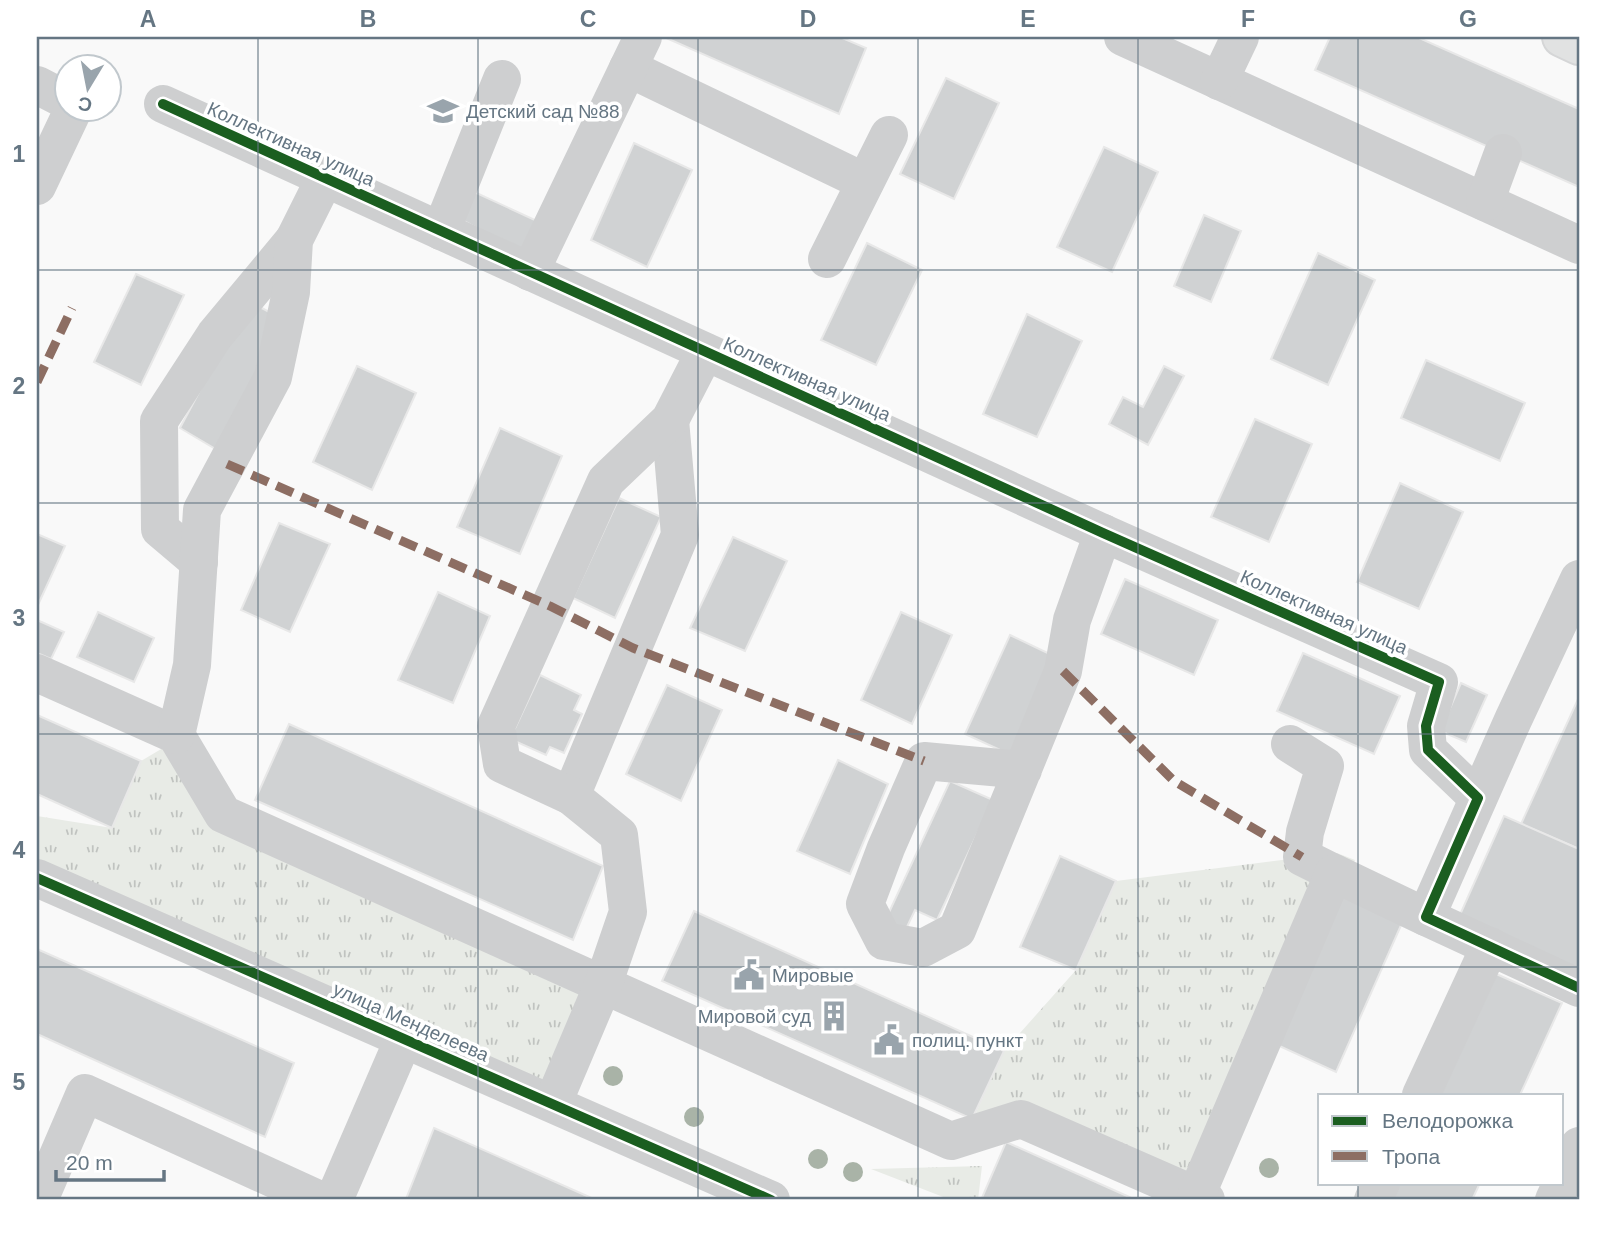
<svg xmlns="http://www.w3.org/2000/svg" width="1616" height="1237" viewBox="0 0 1616 1237" font-family="Arial,sans-serif">
  <style>
    .grass { fill: url(#grass-tufts) }
    .building { fill: #d0d2d3; stroke: #e8e8e8; stroke-width: 2 }
    .lines { fill: none; stroke-linecap: round; stroke-linejoin: round }
    .major-casing { stroke: #d5d6d7; stroke-width: 42 }
    .minor { stroke: #cecfd0; stroke-width: 38 }
    .major { stroke: #e1e2e2; stroke-width: 38 }
    .quiet { stroke: #8d6e63; stroke-width: 9; stroke-dasharray: 18 9; stroke-linecap: butt }
    .cycleway-casing { stroke: #fff; stroke-width: 15 }
    .cycleway { stroke: #1b5e20; stroke-width: 10 }
    .tree { fill: #a9b3a7 }
    .grid { fill: none; stroke: #657683; stroke-width: 2; stroke-opacity: 0.55 }
    .labels { text-anchor: middle; dominant-baseline: central; stroke-width: 7; stroke-linejoin: round; paint-order: stroke }
    .poi-label { font-size: 19px; fill: #657683; stroke: #fff; text-anchor: start }
    .street-label { font-size: 19px; fill: #657683; stroke: #fff }
    .neatline { fill: none; stroke: #657683; stroke-width: 2.5 }
    .grid-label { font-size: 23px; text-anchor: middle; font-weight: bold; fill: #657683 }
  </style>
  <defs>
    <pattern id="grass-tufts" width="24" height="20" patternUnits="userSpaceOnUse" patternTransform="scale(1.75)"><rect width="24" height="20" fill="#e8ebe6"/><path d="M3 7l-1-3M5 7V3M7 7l1-3M15 17l-1-3M17 17v-4M19 17l1-3" fill="none" stroke="#c0c3c0"/></pattern>
  </defs>
  <rect width="100%" height="100%" fill="#f9f9f9"/>
  <!-- grass -->
  <g class="grass">
    <polygon points="173,742 217,819 595,988 553,1091 37,864 37,816 112,828 141,761"/>
    <polygon points="1337,853 1355,860 1194,1190 973,1119 1004,1051 1076,970 1116,881"/>
    <polygon points="982,1166 978,1200 951,1200 871,1169"/>
  </g>
  <!-- building -->
  <g class="building">
    <polygon points="664,37 840,37 866,48 839,114"/>
    <polygon points="1330,37 1417,37 1579,109 1579,187 1315,70"/>
    <polygon points="946,78 999,103 954,199 900,174"/>
    <polygon points="634,143 692,170 647,267 591,240"/>
    <polygon points="1104,147 1158,172 1112,272 1057,247"/>
    <polygon points="470,190 537,221 523,253 460,219"/>
    <polygon points="1204,215 1241,231 1211,302 1174,286"/>
    <polygon points="867,243 922,270 876,365 821,340"/>
    <polygon points="1318,253 1375,280 1328,385 1271,359"/>
    <polygon points="136,274 184,295 141,385 94,362"/>
    <polygon points="254,304 279,317 224,454 180,428 214,364"/>
    <polygon points="1027,314 1082,341 1037,437 983,414"/>
    <polygon points="1426,360 1525,403 1500,461 1401,418"/>
    <polygon points="357,366 416,393 372,490 313,462"/>
    <polygon points="1164,366 1184,376 1148,445 1109,424 1123,397 1143,407"/>
    <polygon points="1255,419 1312,444 1269,542 1211,517"/>
    <polygon points="500,428 562,456 520,554 457,527"/>
    <polygon points="1400,483 1463,512 1419,609 1357,582"/>
    <polygon points="619,498 661,517 615,618 573,598"/>
    <polygon points="279,523 330,544 290,632 241,610"/>
    <polygon points="37,534 65,546 37,607"/>
    <polygon points="733,537 787,561 745,651 690,628"/>
    <polygon points="1125,579 1218,620 1194,675 1101,634"/>
    <polygon points="438,592 490,616 453,703 398,680"/>
    <polygon points="98,612 154,638 134,682 77,657"/>
    <polygon points="901,612 952,635 912,724 861,700"/>
    <polygon points="37,620 64,632 51,659 37,653"/>
    <polygon points="1010,635 1056,657 1011,755 965,734"/>
    <polygon points="1303,653 1400,696 1374,754 1277,711"/>
    <polygon points="540,675 581,695 574,710 582,714 564,753 550,747 546,755 510,739"/>
    <polygon points="1461,683 1487,695 1466,742 1440,731"/>
    <polygon points="667,685 722,710 681,801 626,774"/>
    <polygon points="1579,697 1579,849 1521,824"/>
    <polygon points="37,715 141,761 112,828 37,794"/>
    <polygon points="289,724 603,866 573,940 255,800"/>
    <polygon points="838,760 888,784 850,874 797,851"/>
    <polygon points="950,781 993,800 937,920 915,910 905,931 885,921"/>
    <polygon points="1504,816 1579,849 1579,969 1459,917"/>
    <polygon points="1060,856 1116,881 1076,970 1020,947"/>
    <polygon points="1345,886 1406,914 1336,1072 1275,1044"/>
    <polygon points="694,911 1004,1051 972,1119 662,981"/>
    <polygon points="37,949 294,1063 265,1137 37,1034"/>
    <polygon points="1494,973 1562,1003 1520,1095 1437,1095"/>
    <polygon points="434,1128 596,1200 410,1200 406,1199"/>
    <polygon points="1006,1142 1136,1200 981,1200"/>
    <polygon points="1397,1183 1480,1183 1472,1200 1389,1200"/>
  </g>
  <g class="lines">
    <!-- major casing -->
    <g class="major-casing">
      <polyline id="major" points="1562,37 1579,45"/>
    </g>
    <!-- minor -->
    <g class="minor">
      <polyline points="1123,37 1579,245"/>
      <polyline points="628,68 865,182"/>
      <polyline points="1219,81 1240,37"/>
      <polyline points="37,85 66,100"/>
      <polyline points="163,104 1103,533 1439,682 1426,726 1428,750 1478,798"/>
      <polyline points="37,186 74,108"/>
      <polyline points="1485,202 1503,153"/>
      <polyline points="441,231 502,79"/>
      <polyline points="827,259 889,135"/>
      <polyline points="530,272 643,37"/>
      <polyline points="199,562 160,529 159,421 215,335 294,240"/>
      <polyline points="1579,579 1513,720 1426,917 1579,988"/>
      <polyline points="37,673 176,735 223,814 951,1141 1021,1119 1206,1200"/>
      <polyline points="176,735 192,665 202,510 273,377 291,292 294,240 325,178"/>
      <polyline points="1290,744 1325,766 1305,832 1302,857 1334,873"/>
      <polyline points="1023,770 924,761 886,848 865,904 884,941 923,948 957,930 1063,671 1072,620 1103,533"/>
      <polyline points="571,796 680,535 670,420"/>
      <polyline points="37,878 771,1200"/>
      <polyline points="1421,1095 1490,946"/>
      <polyline points="553,1103 603,985 628,912 619,835 571,796 502,764 496,726 606,481 670,420 705,352"/>
      <polyline points="1196,1196 1334,873 1426,917"/>
      <polyline points="39,1200 85,1093 320,1200"/>
      <polyline points="334,1200 404,1038"/>
      <polyline points="1373,1200 1381,1183"/>
      <polyline points="1554,1200 1579,1146"/>
    </g>
    <!-- major -->
    <use href="#major" class="major"/>
    <!-- quiet -->
    <g class="quiet">
      <polyline points="37,382 72,308"/>
      <polyline points="227,464 550,606 633,648 924,761"/>
      <polyline points="1063,671 1174,781 1302,857"/>
    </g>
    <!-- cycleway casing -->
    <g class="cycleway-casing">
      <g id="cycleway">
        <polyline points="163,104 1103,533 1439,682 1426,726 1428,750 1478,798 1426,917 1579,988"/>
        <polyline points="37,878 771,1200"/>
      </g>
    </g>
    <!-- cycleway -->
    <use href="#cycleway" class="cycleway"/>
  </g>
  <!-- trees -->
  <g class="tree">
    <circle cx="613" cy="1076" r="10"/>
    <circle cx="694" cy="1117" r="10"/>
    <circle cx="818" cy="1159" r="10"/>
    <circle cx="1269" cy="1168" r="10"/>
    <circle cx="853" cy="1172" r="10"/>
  </g>
  <!-- grid -->
  <path class="grid" d="M 258,37 L 258,1200M 478,37 L 478,1200M 698,37 L 698,1200M 918,37 L 918,1200M 1138,37 L 1138,1200M 1358,37 L 1358,1095M 37,270 L 1579,270M 37,503 L 1579,503M 37,734 L 1579,734M 37,967 L 1579,967M 1358,1183 L 1358,1200"/>
  <!-- icons -->
  <defs>
    <g id="school-bare" transform="scale(2.415)"><path d="M0-5L7-2L0 1L-7-2ZM-4 1L0 2.5L4 1V4Q0 6-4 4Z" fill="#99a4ac" stroke="#fff" stroke-width="2.5" paint-order="stroke"/></g>
    <g id="civic-bare" transform="scale(2.415)"><path d="M-.6-6.5H3V-4.5H.6V-3L4-1V1h2V6H-6V1h2V-1L-.6-3ZM-1.2 2.5V6h2.4V2.5Z" fill="#99a4ac" stroke="#fff" stroke-width="2.5" paint-order="stroke"/></g>
    <g id="building-bare" transform="scale(2.415)"><path d="M-4-6H4V6H1V3H-1V6H-4ZM-2.5-4.3h1.7v1.8h-1.7ZM.8-4.3h1.7v1.8H.8ZM-2.5-1h1.7V.8h-1.7ZM.8-1h1.7V.8H.8Z" fill="#99a4ac" stroke="#fff" stroke-width="2.5" paint-order="stroke"/></g>
  </defs>
  <g fill-rule="evenodd">
    <use href="#school-bare" x="443" y="111"/>
    <use href="#civic-bare" x="749" y="975"/>
    <use href="#building-bare" x="834" y="1016"/>
    <use href="#civic-bare" x="889" y="1040"/>
  </g>
  <g class="labels">
    <!-- poi labels -->
    <g class="poi-label">
      <text x="466" y="111">Детский сад №88</text>
      <text x="772" y="975">Мировые</text>
      <text x="811" y="1016" text-anchor="end">Мировой суд</text>
      <text x="912" y="1040">полиц. пункт</text>
    </g>
    <!-- street labels -->
    <g class="street-label">
      <text transform="translate(291 144) rotate(24)">Коллективная улица</text>
      <text transform="translate(807 379) rotate(24)">Коллективная улица</text>
      <text transform="translate(1324 612) rotate(24)">Коллективная улица</text>
      <text transform="translate(411 1022) rotate(24)">улица Менделеева</text>
    </g>
  </g>
  <!-- border -->
  <rect width="1616" height="1237" fill="none" stroke="#ffffff" stroke-width="77"/>
  <!-- legend -->
  <rect x="1318" y="1094" width="245" height="91" fill="#ffffff" stroke="#c1c8cd" stroke-width="2"/>
  <rect x="1332" y="1116" width="35" height="10" fill="#1b5e20" stroke="#c1c8cd" stroke-width="2"/>
  <text x="1382" y="1128" font-size="21" fill="#657683">Велодорожка</text>
  <rect x="1332" y="1151" width="35" height="10" fill="#8d6e63" stroke="#c1c8cd" stroke-width="2"/>
  <text x="1382" y="1164" font-size="21" fill="#657683">Тропа</text>
  <!-- north arrow -->
  <g transform="translate(88 88) rotate(190)"><circle r="33" fill="#ffffff" stroke="#c1c8cd" stroke-width="2"/>
  <path d="M0-5L12 26L0 18L-12 26Z" fill="#99a4ac"/>
  <text y="-10" font-size="19" font-weight="bold" text-anchor="middle" fill="#657683">С</text>
  </g>
  <!-- scale -->
  <path d="M56 1170v10h108v-10" fill="none" stroke="#657683" stroke-width="3.5"/>
  <text x="66" y="1170" font-size="21" fill="#657683" stroke="#ffffff" stroke-width="5" paint-order="stroke">20 m</text>
  <rect x="38" y="38" width="1540" height="1160" class="neatline"/>
  <g class="grid-label">
    <text x="148" y="27">A</text>
    <text x="368" y="27">B</text>
    <text x="588" y="27">C</text>
    <text x="808" y="27">D</text>
    <text x="1028" y="27">E</text>
    <text x="1248" y="27">F</text>
    <text x="1468" y="27">G</text>
    <text x="19" y="162">1</text>
    <text x="19" y="394">2</text>
    <text x="19" y="626">3</text>
    <text x="19" y="858">4</text>
    <text x="19" y="1090">5</text>
  </g>
</svg>
